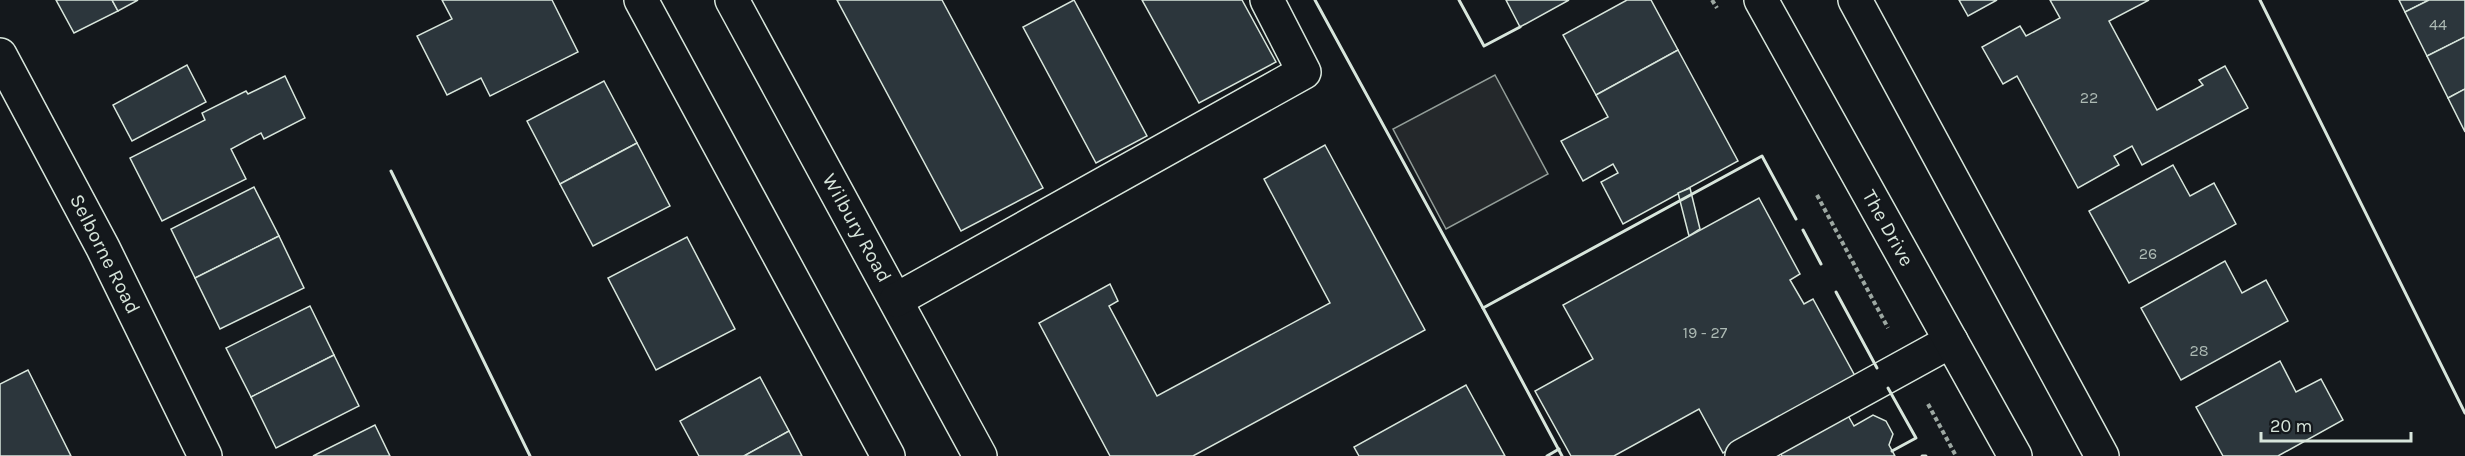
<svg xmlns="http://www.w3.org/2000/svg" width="2465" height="456" viewBox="0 0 2465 456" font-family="Karla,sans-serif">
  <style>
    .parking { fill: #24282b; stroke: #939e99; stroke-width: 1.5 }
    .building { fill: #2c363c; stroke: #d8e6dc; stroke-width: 1.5 }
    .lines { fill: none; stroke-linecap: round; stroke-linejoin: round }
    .minor-casing { stroke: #d8e6dc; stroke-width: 36 }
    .major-casing { stroke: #d8e6dc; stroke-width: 36 }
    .path { stroke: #9da8a2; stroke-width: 4; stroke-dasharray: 4.5 3; stroke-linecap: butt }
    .minor { stroke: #14181c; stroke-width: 33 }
    .major { stroke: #14181c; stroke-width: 33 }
    .wall { stroke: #d8e6dc; stroke-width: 3 }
    .labels { text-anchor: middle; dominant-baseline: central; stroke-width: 4.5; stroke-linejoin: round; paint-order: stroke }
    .number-label { font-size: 16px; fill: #adbab4 }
    .street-label { font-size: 20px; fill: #d8e6dc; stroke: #14181c }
  </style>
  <rect width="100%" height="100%" fill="#14181c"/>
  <!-- parking -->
  <polygon class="parking" points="1495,75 1548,174 1446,229 1393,129"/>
  <!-- building -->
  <g class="building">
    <polygon points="56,0 112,0 118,11 74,33"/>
    <polygon points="112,0 138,0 118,11"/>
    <polygon points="442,0 552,0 578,52 490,96 481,78 447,95 417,36 452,19"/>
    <polygon points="837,0 942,0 1043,188 961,231"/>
    <polygon points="1074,0 1147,136 1096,163 1023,27"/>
    <polygon points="1142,0 1242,0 1276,62 1199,103"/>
    <polygon points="1506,0 1569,0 1520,27"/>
    <polygon points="1627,0 1651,0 1678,50 1596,95 1563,35"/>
    <polygon points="1959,0 1997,0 1968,16"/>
    <polygon points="2050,0 2149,0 2109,21 2157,110 2203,85 2199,80 2225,66 2248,108 2142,165 2132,146 2114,156 2119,165 2078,188 2017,76 2003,84 1982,47 2020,26 2026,36 2060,18"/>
    <polygon points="2399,0 2429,0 2405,12"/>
    <polygon points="2429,0 2465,0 2465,37 2427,56 2405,12"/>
    <polygon points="2465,37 2465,89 2448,98 2427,56"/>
    <polygon points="1678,50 1738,161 1623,224 1601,182 1618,173 1613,164 1583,181 1561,141 1608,117 1596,95"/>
    <polygon points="187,65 206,102 132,141 113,105"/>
    <polygon points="285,76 305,118 264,139 261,133 231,149 246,179 162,221 130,158 205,120 202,113 246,91 248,94"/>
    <polygon points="604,81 637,143 560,184 527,121"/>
    <polygon points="2465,89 2465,132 2448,98"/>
    <polygon points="637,143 670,206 593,246 560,184"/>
    <polygon points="1325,145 1425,330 1193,456 1110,456 1039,323 1110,284 1118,301 1109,306 1157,396 1330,303 1264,179"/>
    <polygon points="2173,165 2190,196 2214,183 2236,224 2129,283 2089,211"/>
    <polygon points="254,187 279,236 195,278 171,229"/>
    <polygon points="1690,188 1700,229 1689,236 1678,193"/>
    <polygon points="1759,198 1800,274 1790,280 1804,304 1813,299 1855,376 1801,405 1803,409 1723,453 1699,409 1614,456 1571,456 1535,391 1593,359 1563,305"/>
    <polygon points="279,236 304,288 220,329 195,278"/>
    <polygon points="687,237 735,329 656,370 608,278"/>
    <polygon points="2225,261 2242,293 2266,280 2288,321 2181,380 2141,308"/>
    <polygon points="310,306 334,355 251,397 226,348"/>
    <polygon points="334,355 359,406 276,448 251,397"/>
    <polygon points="2280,361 2296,392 2321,379 2343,420 2278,456 2223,456 2196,407"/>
    <polygon points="28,370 71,456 0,456 0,384"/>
    <polygon points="760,377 789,431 744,456 699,456 680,421"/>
    <polygon points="1466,385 1505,456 1359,456 1354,447"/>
    <polygon points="1846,412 1854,426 1873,415 1886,421 1893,434 1889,445 1895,456 1782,456 1778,449"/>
    <polygon points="375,425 390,456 313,456"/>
    <polygon points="789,431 802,456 744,456"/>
  </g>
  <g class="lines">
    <!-- minor casing -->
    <g class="minor-casing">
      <g id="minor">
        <polyline points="641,0 888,456"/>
        <polyline points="732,0 980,456"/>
        <polyline points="0,55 103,248 205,456"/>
        <polyline points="896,300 1304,72 1267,0"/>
        <polyline points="1742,456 1951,341"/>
      </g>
    </g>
    <!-- major casing -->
    <g class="major-casing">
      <g id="major">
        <polyline points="1761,0 2015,456"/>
        <polyline points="1855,0 2102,456"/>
      </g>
    </g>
    <!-- path -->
    <g class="path">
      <polyline points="1712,0 1717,8"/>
      <polyline points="1817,195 1888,328"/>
      <polyline points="1928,404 1956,456"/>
    </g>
    <!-- minor -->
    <use href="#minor" class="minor"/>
    <!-- major -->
    <use href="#major" class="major"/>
    <!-- wall -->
    <g class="wall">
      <polyline points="1315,0 1483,308"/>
      <polyline points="1459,0 1484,46 1520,27"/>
      <polyline points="2260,0 2465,413"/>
      <polyline points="391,171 530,456"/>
      <polyline points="1803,230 1821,264"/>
      <polyline points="1836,292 1877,368"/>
      <polyline points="1888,388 1916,438 1892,451"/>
      <polyline points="1547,456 1559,449"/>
      <polyline points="1562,456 1483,308 1762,156 1796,219"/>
      <polyline points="1922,456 1926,456"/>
    </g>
  </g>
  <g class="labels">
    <!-- number labels -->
    <g class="number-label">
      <text x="2438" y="24">44</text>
      <text x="2089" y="97">22</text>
      <text x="2148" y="253">26</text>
      <text x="1705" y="332">19 - 27</text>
      <text x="2199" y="350">28</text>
    </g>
    <!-- street labels -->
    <g class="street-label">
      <text transform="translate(857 228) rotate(61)">Wilbury Road</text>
      <text transform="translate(1888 228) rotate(61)">The Drive</text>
      <text transform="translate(105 254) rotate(63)">Selborne Road</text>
    </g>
  </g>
  <!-- scale -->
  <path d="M2261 432v9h150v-9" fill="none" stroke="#d8e6dc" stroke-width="3"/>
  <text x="2270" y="432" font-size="18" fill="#d8e6dc" stroke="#14181c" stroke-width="4.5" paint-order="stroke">20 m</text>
</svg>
